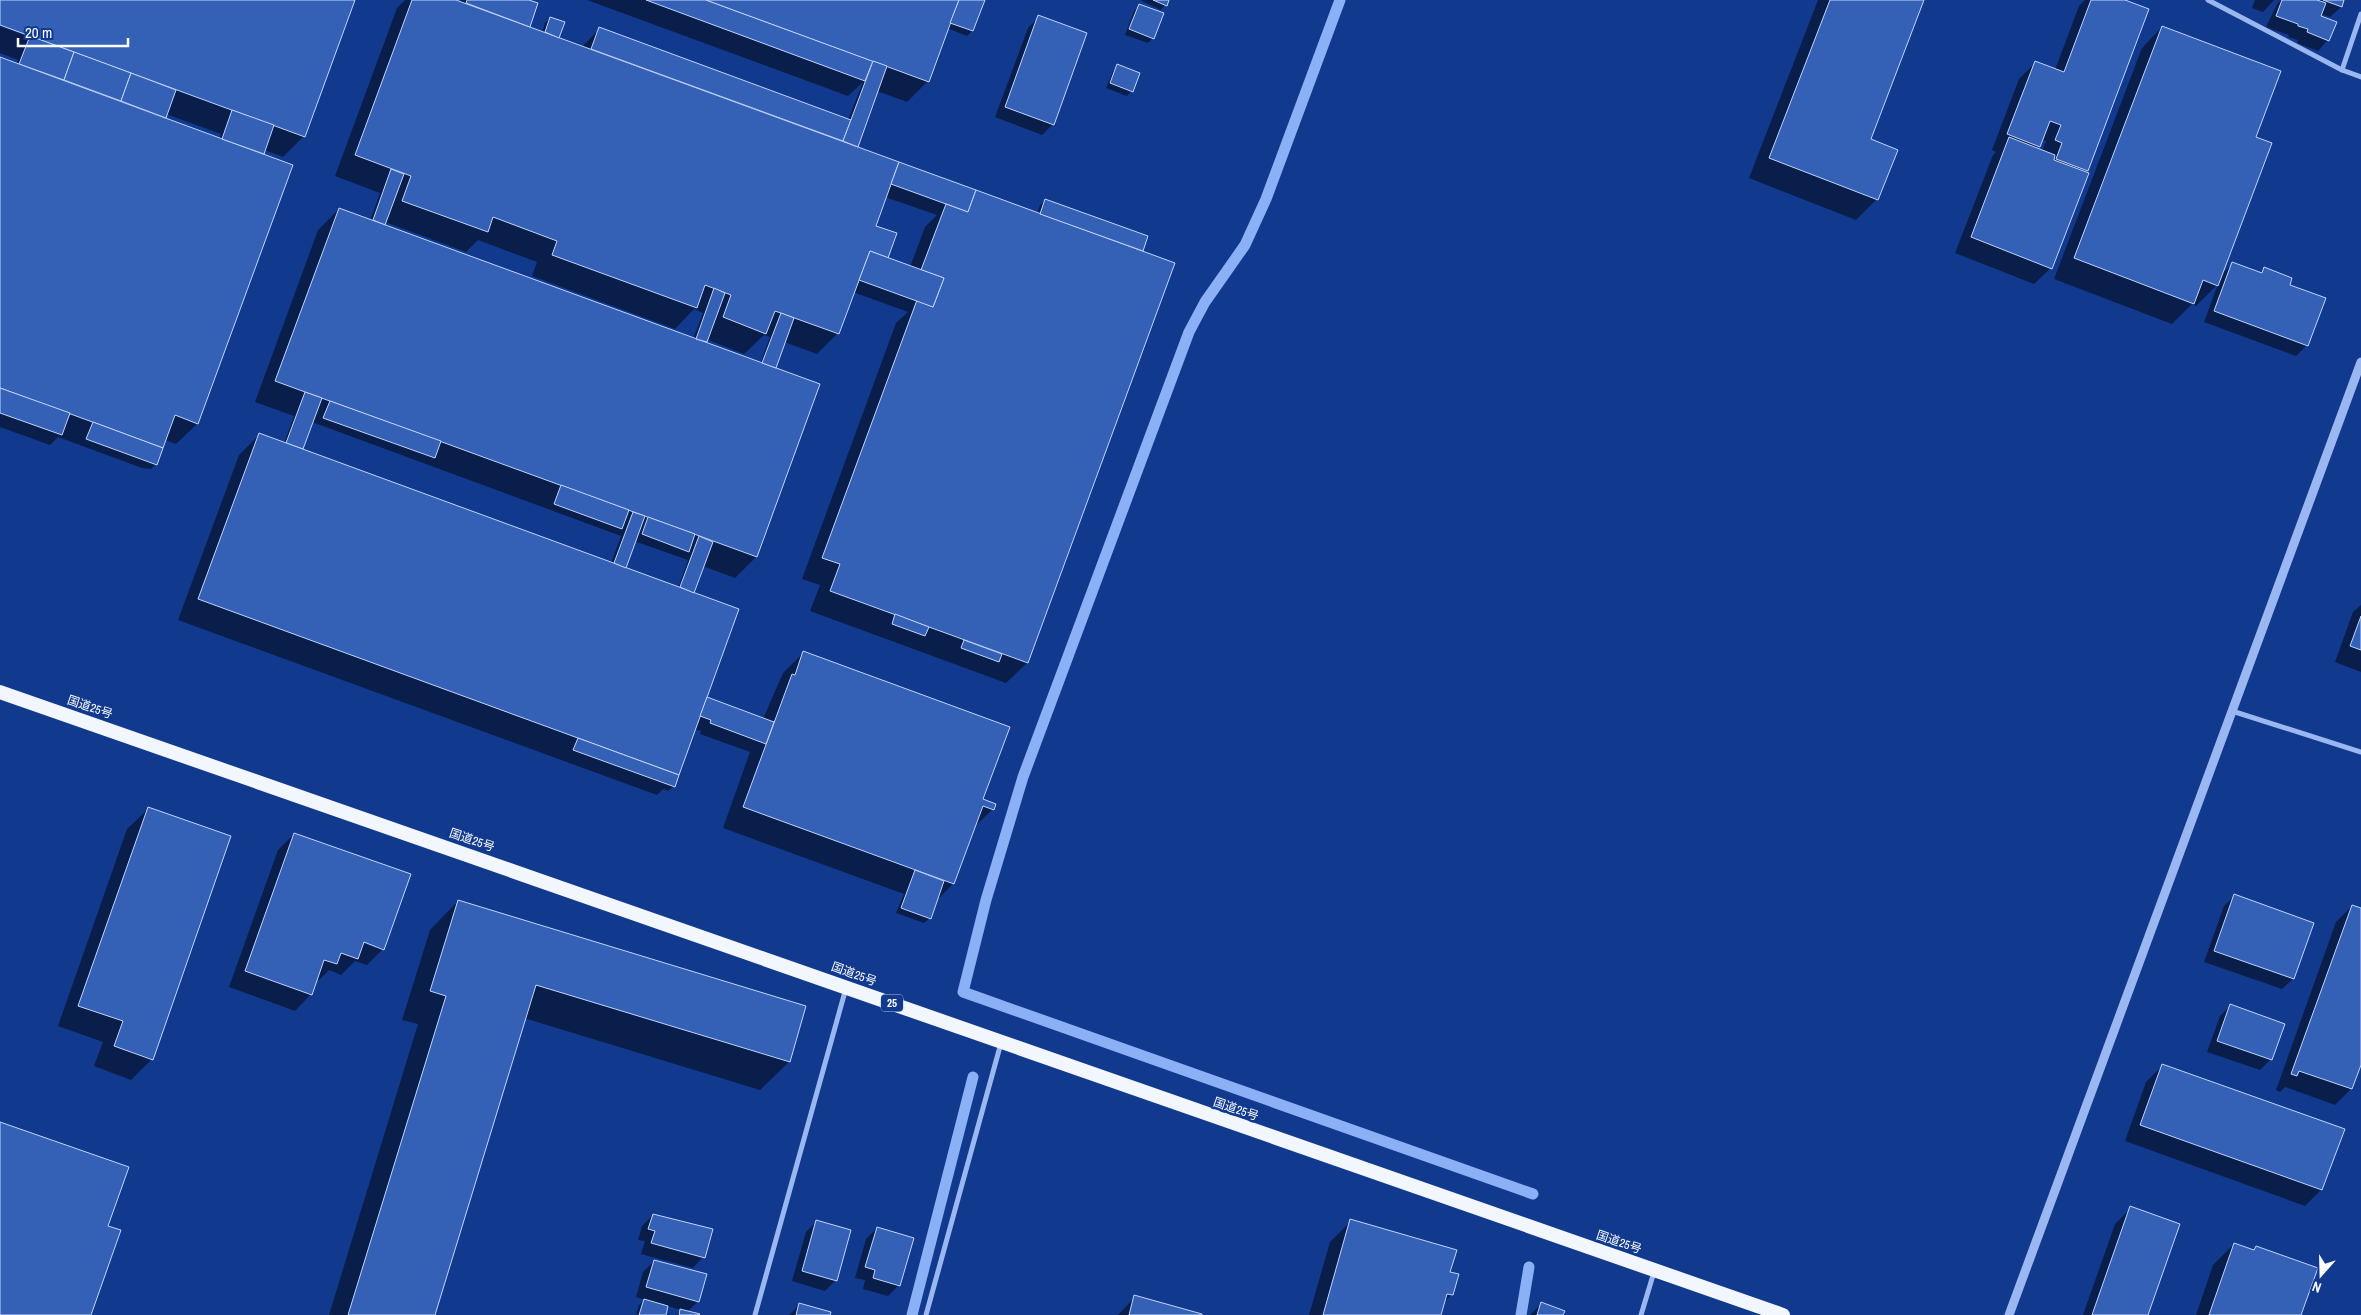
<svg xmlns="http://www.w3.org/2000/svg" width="2361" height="1315" viewBox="0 0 2361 1315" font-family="'Archivo Narrow','Noto Sans JP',sans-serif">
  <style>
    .shadow { fill: #0007; fill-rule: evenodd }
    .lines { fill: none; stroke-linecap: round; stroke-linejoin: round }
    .stream { stroke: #8bb0f6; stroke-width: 11 }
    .building { fill: #3460b6; stroke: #c1d5fd }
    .minor { stroke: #9ab7f2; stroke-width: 5 }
    .tertiary { stroke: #9ab7f2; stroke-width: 9 }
    .trunk { stroke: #f2f6ff; stroke-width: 14 }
    .labels { text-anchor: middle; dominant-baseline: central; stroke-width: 5; stroke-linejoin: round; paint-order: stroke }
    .shield { fill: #11398e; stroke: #b8c4dd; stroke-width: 1 }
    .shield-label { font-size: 11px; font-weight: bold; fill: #fff }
    .street-label { font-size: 12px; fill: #fff; stroke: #11398e }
  </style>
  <rect width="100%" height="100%" fill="#11398e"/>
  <!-- shadow -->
  <g class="shadow">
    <path d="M 0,0 L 354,0 L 304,136 L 283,157 L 264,150 L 262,155 L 291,165 L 197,424 L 176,444 L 165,440 L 156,464 L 151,469 L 142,468 L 58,437 L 50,445 L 0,427 L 0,58 L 17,65 L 18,60 L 0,53 L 0,26 L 102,64 L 0,24 ZM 166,114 L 221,134 L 219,139 L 164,118 Z"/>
    <path d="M 405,0 L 454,0 L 460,2 L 461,0 L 526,0 L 537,4 L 528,27 L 542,32 L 545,23 L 550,18 L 558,38 L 582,47 L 599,29 L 848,120 L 863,82 L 848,96 L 587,0 L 983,0 L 972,31 L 967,36 L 947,28 L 928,81 L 907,102 L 877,91 L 856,147 L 1037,214 L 1040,205 L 1046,200 L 1147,237 L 1027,663 L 1006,683 L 810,611 L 820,585 L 802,579 L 896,323 L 908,312 L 853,292 L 838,333 L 817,354 L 784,342 L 774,369 L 818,385 L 756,557 L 735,578 L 703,566 L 693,593 L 706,698 L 763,719 L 783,673 L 803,653 L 993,809 L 973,828 L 953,884 L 936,901 L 930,918 L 924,923 L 896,913 L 904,894 L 723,828 L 750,752 L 700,734 L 701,731 L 694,729 L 674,786 L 668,791 L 663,789 L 657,795 L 178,620 L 239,455 L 260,434 L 284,443 L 294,416 L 255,402 L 318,230 L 339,209 L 370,221 L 380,193 L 335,176 L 397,8 ZM 885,197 L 937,215 L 925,227 L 910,267 L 886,259 L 874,226 ZM 385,222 L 466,252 L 478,240 L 537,262 L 532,276 L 675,329 L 694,309 L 703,313 L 693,339 L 383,225 ZM 764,335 L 770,337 L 760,364 L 704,343 L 706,339 L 744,354 ZM 312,422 L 621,536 L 611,563 L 301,450 ZM 634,541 L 688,560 L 678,588 L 624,568 Z"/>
    <polygon points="1140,0 1168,0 1161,10"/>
    <polygon points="1818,0 1923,0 1869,140 1877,199 1856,220 1749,178"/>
    <path d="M 2085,0 L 2122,0 L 2087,170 L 2051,268 L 2034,284 L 1955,253 L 1993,155 L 1996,152 L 1992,150 L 2019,79 L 2035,63 L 2055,70 L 2079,6 ZM 2042,140 L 2046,141 L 2042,151 L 2036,149 Z"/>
    <polygon points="2255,0 2274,0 2263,12 2252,8"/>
    <polygon points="2281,0 2343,0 2341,7 2330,17 2321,14 2320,17 2328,40 2318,51 2297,43 2298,40 2288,37 2289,35 2266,27 2277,4"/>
    <polygon points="1139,6 1153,38 1148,43 1125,35 1134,11"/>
    <polygon points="1039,17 1053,124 1042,135 995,117 1028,28"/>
    <polygon points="2162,27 2221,275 2233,263 2260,273 2265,269 2288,285 2307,345 2296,356 2204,322 2218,284 2196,306 2192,304 2172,324 2054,279 2142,48"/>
    <polygon points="1118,66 1132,91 1127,96 1106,88 1113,71"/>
    <polygon points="2361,605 2361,672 2335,662 2353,612"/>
    <polygon points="148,809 152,1059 131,1080 94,1066 103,1042 58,1026 127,829"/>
    <path d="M 294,834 L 383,949 L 367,965 L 355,961 L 341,975 L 329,970 L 319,980 L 316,979 L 311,994 L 295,1011 L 229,987 L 278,850 ZM 358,939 L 376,946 L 376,948 L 358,941 Z"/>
    <polygon points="2235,895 2313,924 2293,979 2282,989 2204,962 2224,906"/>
    <polygon points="458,901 805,1007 789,1062 760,1090 524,1018 434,1315 329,1315 418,1024 402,1020 430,930"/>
    <polygon points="2352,906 2361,909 2361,1061 2351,1089 2335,1105 2285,1087 2280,1092 2276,1090 2336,922"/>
    <polygon points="2231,1005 2271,1059 2260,1070 2207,1052 2220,1016"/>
    <polygon points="2162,1066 2321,1190 2305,1206 2125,1141 2146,1082"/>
    <polygon points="2131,1208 2147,1315 2083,1315 2115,1224"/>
    <polygon points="653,1215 703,1257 693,1268 641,1254 645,1241 638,1240 642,1226"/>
    <polygon points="817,1221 836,1280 825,1291 792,1281 806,1232"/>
    <polygon points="1351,1221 1449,1273 1452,1294 1443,1303 1440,1315 1309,1315 1330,1242"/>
    <polygon points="877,1228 899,1285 888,1296 863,1289 865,1280 855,1278 866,1239"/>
    <polygon points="2234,1244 2253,1251 2256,1248 2300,1315 2196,1315 2213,1265"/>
    <polygon points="654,1261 698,1301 687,1312 698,1315 676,1315 681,1310 667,1306 664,1315 636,1315 639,1305 645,1300 636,1297 643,1272"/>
    <polygon points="1135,1297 1201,1315 1118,1315"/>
    <polygon points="1541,1304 1562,1315 1530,1315"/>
    <polygon points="799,1305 829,1315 789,1315"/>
  </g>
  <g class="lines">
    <!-- stream -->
    <g class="stream">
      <polyline points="1340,0 1266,199 1245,245 1205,302 1189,332 1023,777 986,900 963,992 1533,1194"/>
      <polyline points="912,1315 973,1077"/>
      <polyline points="1521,1315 1529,1267"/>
    </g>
  </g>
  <!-- building -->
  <g class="building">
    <polygon points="0,0 355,0 305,137 0,25"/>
    <polygon points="412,0 456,0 899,162 876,226 897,233 888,258 870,251 839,334 775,311 766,334 723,317 731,295 705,285 697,308 552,255 557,241 493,217 488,232 402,201 411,176 355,155"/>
    <polygon points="467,0 529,0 538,3 530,27 466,3"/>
    <polygon points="646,0 706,0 873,61 865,81"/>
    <polygon points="706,0 959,0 929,82"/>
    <polygon points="959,0 985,0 973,31 950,23"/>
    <polygon points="1153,0 1169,0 1167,6"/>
    <polygon points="1830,0 1924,0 1871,139 1898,150 1878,200 1769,158"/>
    <polygon points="2091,0 2125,0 2149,9 2088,171 2056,159 2062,143 2055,140 2061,125 2050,121 2040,147 2007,134 2035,61 2064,72"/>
    <polygon points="2282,0 2317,0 2326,3 2321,16 2337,22 2329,41 2307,32 2308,29 2298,26 2298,24 2276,16"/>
    <polygon points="2323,0 2344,0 2342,7"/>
    <polygon points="1139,4 1164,13 1154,39 1129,29"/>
    <polygon points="1038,15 1087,33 1054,125 1005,107"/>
    <polygon points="550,17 565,22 559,38 545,32"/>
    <polygon points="2162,26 2281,71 2256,137 2272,143 2218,286 2203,280 2194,304 2074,258"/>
    <polygon points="599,27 851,120 843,141 591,49"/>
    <polygon points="30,36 74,52 64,80 19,64"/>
    <polygon points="74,52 131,73 121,101 64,80"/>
    <polygon points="0,57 293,165 198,424 175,415 163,448 0,388"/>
    <polygon points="873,61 887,66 858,147 843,141"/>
    <polygon points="1117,64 1140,73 1133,92 1110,83"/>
    <polygon points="131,73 176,90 166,118 121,101"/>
    <polygon points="232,110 274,125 264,154 222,139"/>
    <polygon points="2009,137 2055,155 2054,160 2089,173 2052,269 1971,237"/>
    <polygon points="899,162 976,190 968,212 891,184"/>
    <polygon points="391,169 404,174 385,225 373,220"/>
    <polygon points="976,190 1175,263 1028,663 830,591 840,564 822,558 917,300 933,307 944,278 921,270 946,204 968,212"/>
    <polygon points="1045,199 1148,236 1143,251 1040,214"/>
    <polygon points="339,208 820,384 757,557 275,381"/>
    <polygon points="870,251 944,278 933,307 859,280"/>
    <polygon points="2232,262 2262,273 2264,267 2292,278 2290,285 2326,298 2308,346 2214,311"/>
    <polygon points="714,288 725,293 707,342 696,339"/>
    <polygon points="781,313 794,318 776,368 762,363"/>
    <polygon points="0,388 70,413 62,435 0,413"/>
    <polygon points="305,392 322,398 303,449 286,443"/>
    <polygon points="330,401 441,441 435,458 323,418"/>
    <polygon points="93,422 163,448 157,465 86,439"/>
    <polygon points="259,433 739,609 679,775 198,599"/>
    <polygon points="561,485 629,510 622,529 554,504"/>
    <polygon points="633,512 645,516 626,568 614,563"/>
    <polygon points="648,517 695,534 689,552 642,534"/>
    <polygon points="699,536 713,542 694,593 680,587"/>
    <polygon points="895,614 929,627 925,636 892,624"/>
    <polygon points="2361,616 2361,650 2350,646"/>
    <polygon points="964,640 1002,654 999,662 961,648"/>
    <polygon points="803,651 1010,727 983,799 996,804 994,810 983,806 954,884 743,807 792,674 795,675"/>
    <polygon points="707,697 774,722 766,744 710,723 711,720 700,716"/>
    <polygon points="578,738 679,775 675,787 573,750"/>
    <polygon points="148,807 231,836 153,1060 114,1046 123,1021 78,1006"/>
    <polygon points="294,833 411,874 384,950 364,942 358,959 341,953 337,964 324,960 312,995 245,971"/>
    <polygon points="915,870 944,881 931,919 901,908"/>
    <polygon points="2234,894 2314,923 2294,979 2214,951"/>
    <polygon points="458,900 806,1006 790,1062 536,985 435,1315 348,1315 446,996 430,991"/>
    <polygon points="2352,905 2361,908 2361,1065 2352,1089 2299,1071 2297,1076 2291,1074"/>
    <polygon points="2230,1004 2285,1024 2272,1060 2217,1041"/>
    <polygon points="2162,1064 2345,1129 2322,1190 2140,1125"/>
    <polygon points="0,1122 129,1167 108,1226 121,1230 91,1315 0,1315"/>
    <polygon points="2130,1206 2180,1224 2148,1315 2092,1315"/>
    <polygon points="653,1214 713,1229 705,1258 651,1243 655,1231 648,1229"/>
    <polygon points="1350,1219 1457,1250 1450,1272 1459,1274 1453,1295 1447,1294 1441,1315 1323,1315"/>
    <polygon points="816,1220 851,1230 837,1281 802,1271"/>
    <polygon points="877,1227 914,1238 900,1286 873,1278 875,1270 865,1267"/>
    <polygon points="2234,1243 2254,1250 2256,1246 2318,1268 2301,1315 2209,1315"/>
    <polygon points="654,1260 707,1274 699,1302 646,1287"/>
    <polygon points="1134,1295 1202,1314 1202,1315 1129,1315"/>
    <polygon points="644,1299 668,1306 666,1315 639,1315"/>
    <polygon points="1541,1302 1565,1311 1563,1315 1537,1315"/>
    <polygon points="799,1303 831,1312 830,1315 796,1315"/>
    <polygon points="680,1309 700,1314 699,1315 679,1315"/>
  </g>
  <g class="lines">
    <!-- minor -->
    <g class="minor">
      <polyline points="2208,0 2342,70 2361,77"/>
      <polyline points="2342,70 2361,14"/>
      <polyline points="2232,711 2361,752"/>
      <polyline points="755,1315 846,988"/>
      <polyline points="926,1315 1001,1043"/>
      <polyline points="1641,1315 1654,1272"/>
    </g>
    <!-- tertiary -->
    <polyline class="tertiary" points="2009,1315 2361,362"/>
    <!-- trunk -->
    <polyline class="trunk" points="0,692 1783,1315"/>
  </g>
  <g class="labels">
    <!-- shield labels -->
    <rect class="shield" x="881" y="994.5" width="22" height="17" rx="4"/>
    <g class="shield-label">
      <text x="892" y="1003">25</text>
    </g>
    <!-- street labels -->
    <g class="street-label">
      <text transform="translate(90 707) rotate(19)">国道25号</text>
      <text transform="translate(472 840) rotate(19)">国道25号</text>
      <text transform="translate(854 974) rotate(20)">国道25号</text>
      <text transform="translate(1236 1109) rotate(19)">国道25号</text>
      <text transform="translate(1619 1242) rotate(19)">国道25号</text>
    </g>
  </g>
  <!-- north arrow -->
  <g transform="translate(2321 1275) rotate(200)" stroke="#11398e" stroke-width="4" paint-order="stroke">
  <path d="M0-4L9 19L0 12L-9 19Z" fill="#ffffff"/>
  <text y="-8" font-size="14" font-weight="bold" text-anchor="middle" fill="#ffffff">N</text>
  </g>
  <!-- scale -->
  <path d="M18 38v8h110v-8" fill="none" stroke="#ffffff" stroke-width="2.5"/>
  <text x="25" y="38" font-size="15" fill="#ffffff" stroke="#11398e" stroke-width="4" paint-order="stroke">20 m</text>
</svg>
